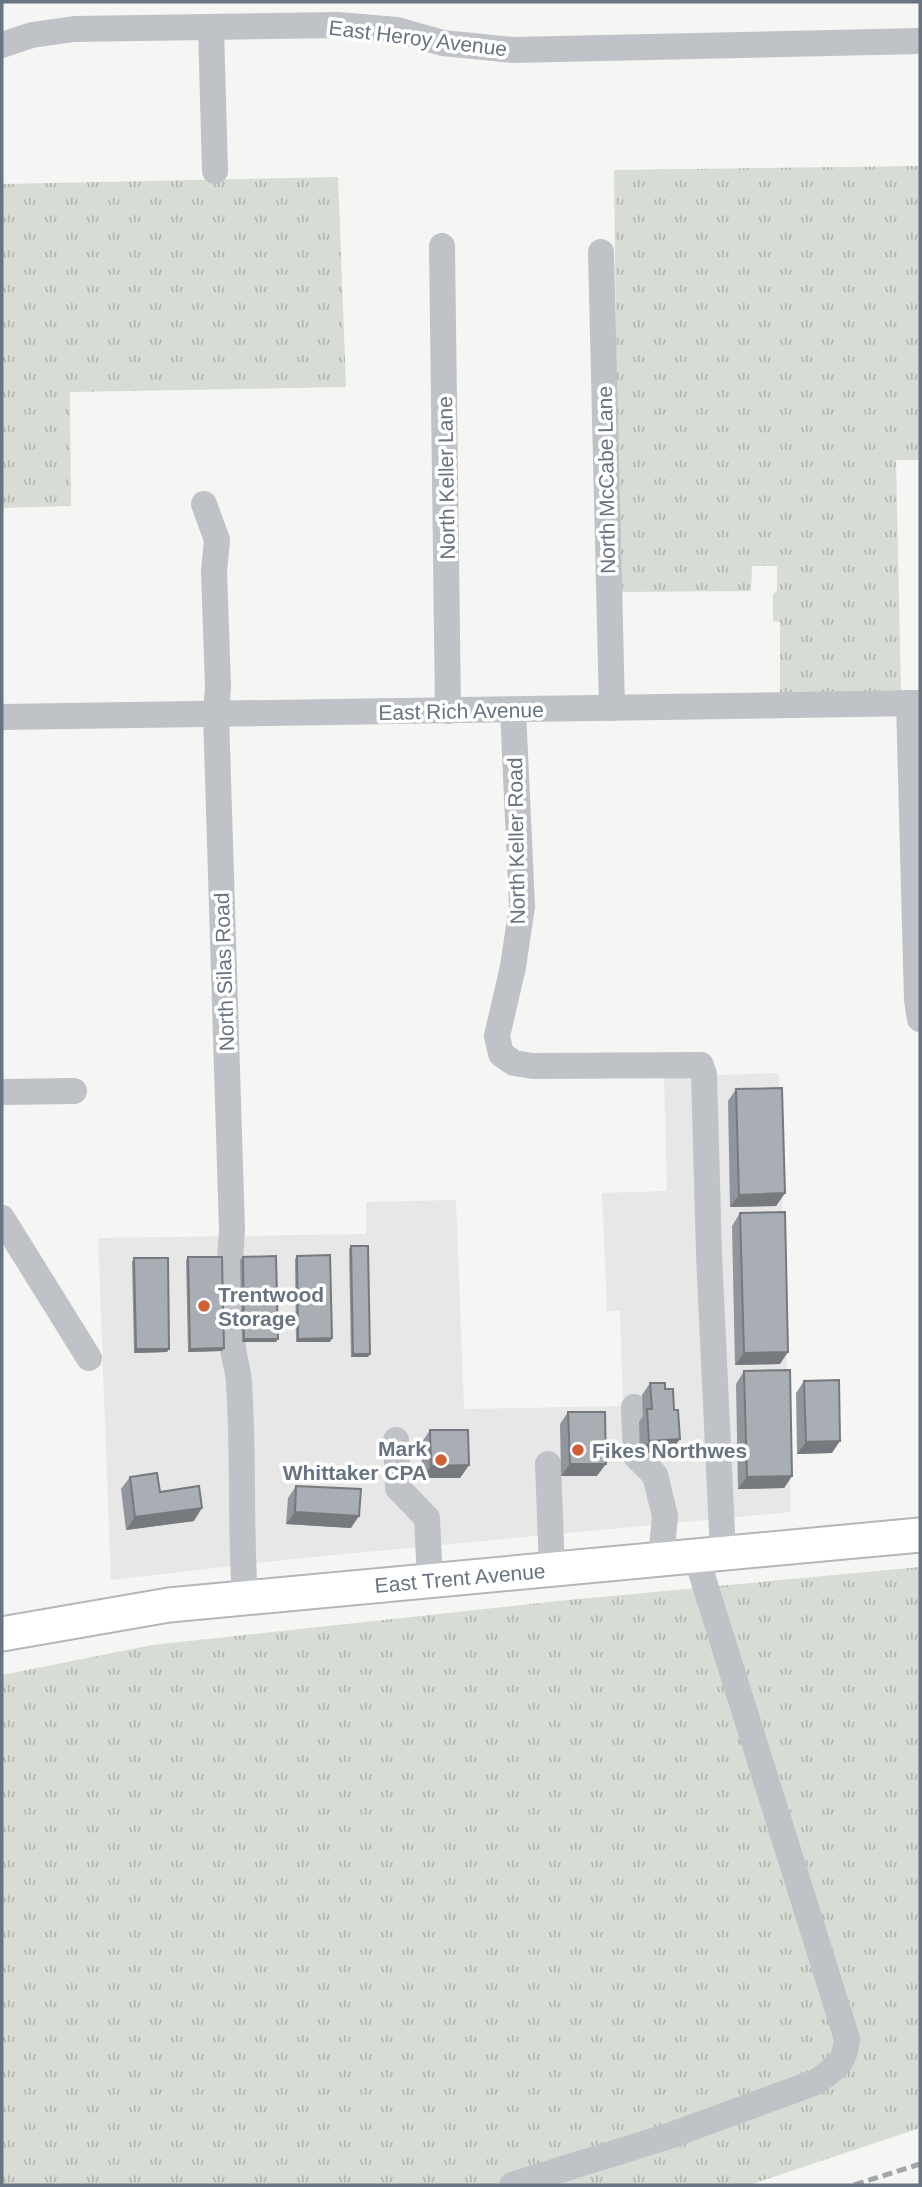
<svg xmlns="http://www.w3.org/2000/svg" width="922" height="2187" viewBox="0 0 922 2187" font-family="Helvetica,sans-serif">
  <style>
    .built { fill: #e6e7e6 }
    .grass { fill: url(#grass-tufts) }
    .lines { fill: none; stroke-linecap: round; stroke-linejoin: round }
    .major-casing { stroke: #b3b6ba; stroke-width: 37 }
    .minor { stroke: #bfc2c6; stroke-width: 26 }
    .major { stroke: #fff; stroke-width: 33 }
    .rail { stroke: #a3a7ac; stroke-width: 5; stroke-dasharray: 10 5; stroke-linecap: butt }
    .wall { fill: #90969b }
    .shaded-wall { fill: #767a7e }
    .building { fill: #a8aeb4; stroke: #767a7e; stroke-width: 2 }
    .poi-dot { fill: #d16037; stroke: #fff; stroke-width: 2.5 }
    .labels { text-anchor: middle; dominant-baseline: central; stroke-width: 7; stroke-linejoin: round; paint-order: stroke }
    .street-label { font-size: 21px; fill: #687481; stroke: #fff }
    .poi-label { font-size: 21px; font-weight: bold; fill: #687481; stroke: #fff; text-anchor: start }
  </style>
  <defs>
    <pattern id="grass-tufts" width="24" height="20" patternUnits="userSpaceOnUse" patternTransform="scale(1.75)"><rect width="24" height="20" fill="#d7dcd4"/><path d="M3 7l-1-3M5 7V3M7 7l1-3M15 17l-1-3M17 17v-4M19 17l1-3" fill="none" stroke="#b2b7b1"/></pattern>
  </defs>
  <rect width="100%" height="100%" fill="#f5f6f3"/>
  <!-- built -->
  <polygon class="built" points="779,1073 791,1512 302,1558 111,1580 98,1238 366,1234 366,1202 456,1200 464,1409 623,1406 620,1311 607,1311 602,1193 667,1191 664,1077"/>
  <!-- grass -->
  <g class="grass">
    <polygon points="920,166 920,460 896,460 901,691 780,693 780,622 773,621 773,594 777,591 777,566 752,566 751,591 619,592 614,170"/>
    <polygon points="338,177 346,387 70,392 71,506 2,508 2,184"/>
    <polygon points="920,1567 920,2128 749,2185 2,2185 2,1675 152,1645 558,1601"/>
  </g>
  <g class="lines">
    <!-- major casing -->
    <g class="major-casing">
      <polyline id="major" points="2,1634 169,1605 920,1535"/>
    </g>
    <!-- minor -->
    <g class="minor">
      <polyline points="211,28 215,171"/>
      <polyline points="2,45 32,35 74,29 338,25 397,30 443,43 512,50 920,41"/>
      <polyline points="442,246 448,711"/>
      <polyline points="601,252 612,708"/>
      <path d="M 204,504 L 217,540 L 214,571 L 218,687 L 216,714 L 232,1230 C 229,1268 229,1309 233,1347 C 234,1360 239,1372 239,1384 C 244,1456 240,1527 245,1598"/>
      <polyline points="909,703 917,1000 920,1019"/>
      <polyline points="513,710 522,906 513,967 497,1036 501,1054 514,1063 533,1066 701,1065 704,1074 709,1255 723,1553"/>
      <polyline points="2,717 920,703"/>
      <polyline points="2,1092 74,1091"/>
      <polyline points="2,1218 89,1358"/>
      <polyline points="634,1407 636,1456 655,1475 665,1516 661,1559"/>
      <polyline points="396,1440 398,1488 427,1518 430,1581"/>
      <polyline points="548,1464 552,1569"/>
      <path d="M 512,2185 L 666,2137 L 816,2082 C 835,2068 845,2064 847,2039 L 696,1556"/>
    </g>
    <!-- major -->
    <use href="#major" class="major"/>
    <!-- rail -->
    <polyline class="rail" points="854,2185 920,2164"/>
  </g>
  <!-- wall -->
  <g class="wall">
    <polygon points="736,1089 785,1193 776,1206 730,1207 728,1101"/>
    <polygon points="740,1213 780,1364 735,1365 732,1226"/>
    <polygon points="351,1246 370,1354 368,1357 351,1357 349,1249"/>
    <polygon points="297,1256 332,1338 330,1342 296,1342 295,1259"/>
    <polygon points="188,1257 224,1348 222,1351 188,1352 186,1260"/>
    <polygon points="243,1257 276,1342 242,1342 240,1260"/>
    <polygon points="134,1258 169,1349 167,1352 134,1353 132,1262"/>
    <polygon points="744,1371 792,1476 784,1488 738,1489 736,1384"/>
    <polygon points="804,1381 832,1453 797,1454 796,1393"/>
    <polygon points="650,1383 665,1389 671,1451 640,1453 639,1422 643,1416 642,1395"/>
    <polygon points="568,1412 597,1476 561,1476 560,1424"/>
    <polygon points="430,1430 469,1465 460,1478 422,1478 422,1442"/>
    <polygon points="130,1477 194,1521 126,1530 121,1489"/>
    <polygon points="296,1486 351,1528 286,1524 288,1498"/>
  </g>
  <!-- shaded-wall -->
  <g class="shaded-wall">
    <polygon points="785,1193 776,1206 730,1207 739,1195"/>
    <polygon points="332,1338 330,1342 296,1342 298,1339"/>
    <polygon points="244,1339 278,1339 276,1342 242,1342"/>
    <polygon points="224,1348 222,1351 188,1352 190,1349"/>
    <polygon points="136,1349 169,1349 167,1352 134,1353"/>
    <polygon points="788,1352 780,1364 735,1365 744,1353"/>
    <polygon points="353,1354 370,1354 368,1357 351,1357"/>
    <polygon points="680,1439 671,1451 640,1453 649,1441"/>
    <polygon points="840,1441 832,1453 797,1454 806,1442"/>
    <polygon points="570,1464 606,1464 597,1476 561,1476"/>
    <polygon points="469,1465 460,1478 422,1478 431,1466"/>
    <polygon points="792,1476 784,1488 738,1489 747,1477"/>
    <polygon points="202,1508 194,1521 126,1530 135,1517"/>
    <polygon points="295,1512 359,1516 351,1528 286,1524"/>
  </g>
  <!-- building -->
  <g class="building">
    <polygon points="782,1088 785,1193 739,1195 736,1089"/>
    <polygon points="785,1212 788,1352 744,1353 740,1213"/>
    <polygon points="351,1246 368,1246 370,1354 353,1354"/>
    <polygon points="330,1255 332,1338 298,1339 297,1256"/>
    <polygon points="276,1256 278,1339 244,1339 243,1257"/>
    <polygon points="188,1257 222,1257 224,1348 190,1349"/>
    <polygon points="134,1258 168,1258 169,1349 136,1349"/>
    <polygon points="790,1370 792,1476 747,1477 744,1371"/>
    <polygon points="839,1380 840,1441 806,1442 804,1381"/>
    <polygon points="650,1383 665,1383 665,1389 673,1389 674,1410 678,1410 680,1439 649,1441 647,1409 652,1409"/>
    <polygon points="568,1412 605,1412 606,1464 570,1464"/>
    <polygon points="430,1430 468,1430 469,1465 431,1466"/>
    <polygon points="157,1473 160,1492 199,1486 202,1508 135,1517 130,1477"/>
    <polygon points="296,1486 361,1489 359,1516 295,1512"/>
  </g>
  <!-- markers -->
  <g class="poi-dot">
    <circle cx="204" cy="1306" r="7"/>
    <circle cx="578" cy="1450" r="7"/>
    <circle cx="441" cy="1460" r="7"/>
  </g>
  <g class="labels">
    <!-- street labels -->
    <g class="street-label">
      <text transform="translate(418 38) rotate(7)">East Heroy Avenue</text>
      <text transform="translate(446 478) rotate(-91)">North Keller Lane</text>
      <text transform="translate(606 480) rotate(-91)">North McCabe Lane</text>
      <text transform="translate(461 711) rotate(-1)">East Rich Avenue</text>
      <text transform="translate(516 841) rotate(-91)">North Keller Road</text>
      <text transform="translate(224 972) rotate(-92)">North Silas Road</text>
      <text transform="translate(460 1578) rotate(-5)">East Trent Avenue</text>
    </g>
    <!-- poi labels -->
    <g class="poi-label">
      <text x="218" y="1294">Trentwood<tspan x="218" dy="24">Storage</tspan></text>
      <text x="427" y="1448" text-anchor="end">Mark<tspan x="427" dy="24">Whittaker CPA</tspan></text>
      <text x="592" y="1450">Fikes Northwes</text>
    </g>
  </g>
  <!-- border -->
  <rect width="922" height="2187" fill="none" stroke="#687481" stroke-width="7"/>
</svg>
